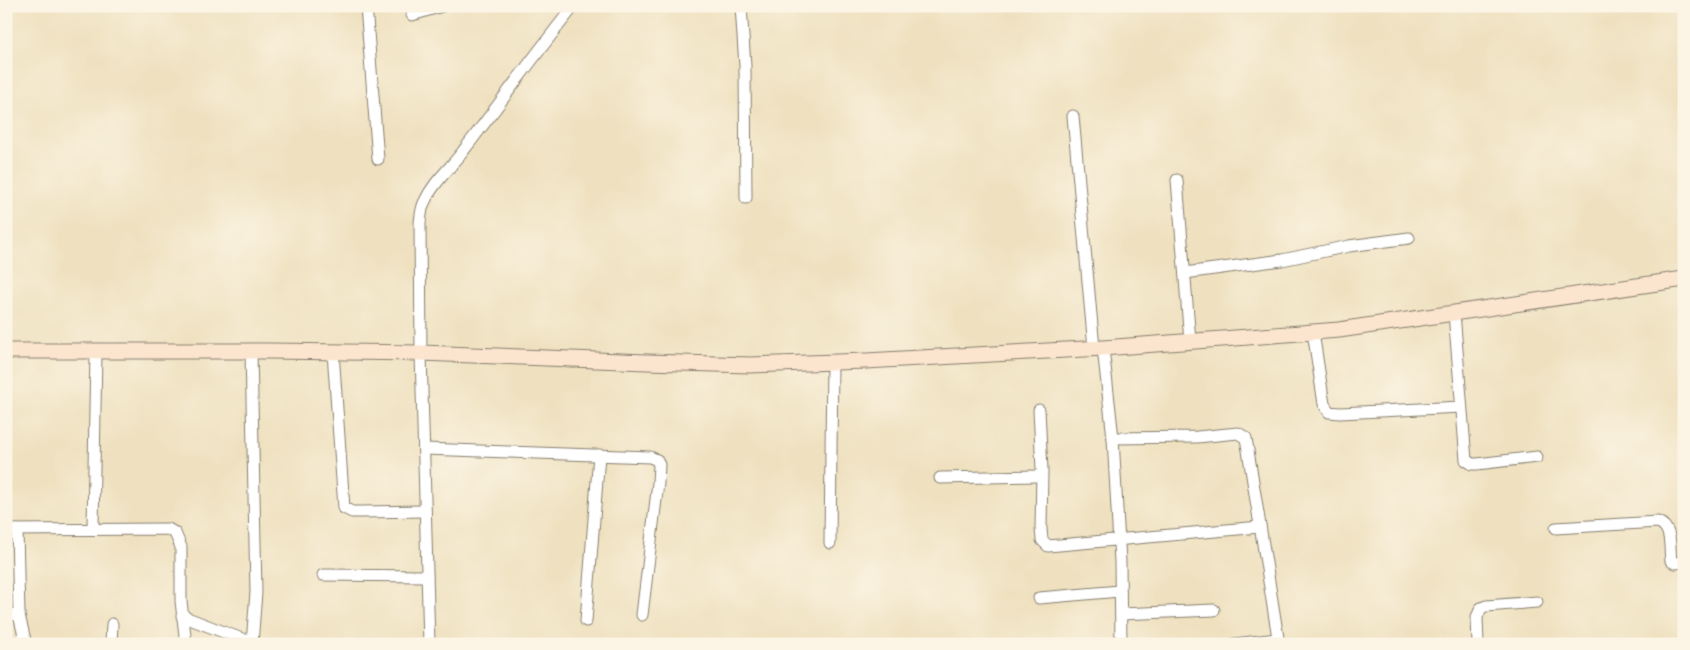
<svg xmlns="http://www.w3.org/2000/svg" width="1690" height="650" viewBox="0 0 1690 650" font-family="'Playpen Sans',sans-serif">
  <style>
    .lines { fill: none; stroke-linecap: round; stroke-linejoin: round }
    .minor-casing { stroke: #867e6e; stroke-width: 13 }
    .secondary-casing { stroke: #867e6e; stroke-width: 17 }
    .minor { stroke: #fff; stroke-width: 11 }
    .secondary { stroke: #fce5cf; stroke-width: 15 }
  </style>
  <rect width="100%" height="100%" fill="#fcf5e5"/>
  <filter id="ink" filterUnits="userSpaceOnUse"><feTurbulence type="fractalNoise" baseFrequency=".02" numOctaves="2"/><feDisplacementMap in="SourceGraphic" scale="10" xChannelSelector="R" yChannelSelector="G"/><feConvolveMatrix kernelMatrix="1 2 1 2 8 2 1 2 1" color-interpolation-filters="sRGB"/></filter>
  <filter id="wash" filterUnits="userSpaceOnUse"><feTurbulence type="fractalNoise" baseFrequency=".0096" numOctaves="4" result="noise"/><feDisplacementMap in="SourceGraphic" scale="20" xChannelSelector="R" yChannelSelector="G"/><feGaussianBlur stdDeviation="1.12" result="paint"/><feColorMatrix in="noise" values="0 0 0 0 0 0 0 0 0 0 0 0 0 0 0 0 0 1.4 0 .05"/><feComposite in="paint" operator="in"/></filter>
  <g filter="url(#wash)">
    <rect width="100%" height="100%" fill="#efe1c0"/>
  </g>
  <g filter="url(#ink)">
    <g class="lines">
      <!-- minor casing -->
      <g class="minor-casing">
        <g id="minor">
          <polyline points="366,6 378,159"/>
          <polyline points="741,6 745,66 746,198"/>
          <polyline points="412,15 442,6"/>
          <polyline points="1073,116 1094,348"/>
          <polyline points="1177,180 1190,341"/>
          <polyline points="1185,273 1282,260 1349,246 1409,238"/>
          <polyline points="1454,313 1466,460 1472,464 1477,464 1537,457"/>
          <polyline points="1313,332 1324,404 1329,412 1340,413 1461,407"/>
          <polyline points="1103,348 1113,438 1120,562 1121,644"/>
          <polyline points="251,351 256,592 252,644"/>
          <polyline points="333,352 344,508 352,512 361,512 425,511"/>
          <polyline points="1039,410 1042,470 1041,529 1042,540 1048,546 1260,527"/>
          <polyline points="1113,438 1197,437 1238,433 1246,438 1279,644"/>
          <polyline points="424,449 650,457 657,460 659,465 658,483 642,615"/>
          <polyline points="940,478 1041,476"/>
          <path d="M 1556,528 L 1658,522 C 1673,528 1669,547 1671,561 L 1675,563 L 1684,562"/>
          <polyline points="93,529 96,351"/>
          <polyline points="6,530 168,529 175,533 181,547 181,601 186,644"/>
          <polyline points="17,530 19,615 26,644"/>
          <polyline points="830,543 832,362"/>
          <polyline points="323,575 427,576"/>
          <polyline points="1039,598 1120,591"/>
          <polyline points="6,614 19,615"/>
          <polyline points="1121,614 1214,610"/>
          <polyline points="182,616 255,644"/>
          <polyline points="586,621 599,455"/>
          <polyline points="111,644 112,624"/>
          <path d="M 429,644 L 421,353 L 420,223 C 421,215 421,208 425,201 C 434,181 452,167 464,150 C 501,102 536,53 574,6"/>
          <polyline points="1234,644 1278,639"/>
          <polyline points="1478,644 1477,617 1481,608 1486,606 1537,602"/>
        </g>
      </g>
      <!-- secondary casing -->
      <g class="secondary-casing">
        <polyline id="secondary" points="6,351 269,351 421,353 647,362 750,365 866,361 1103,348 1339,330 1684,279"/>
      </g>
      <!-- minor -->
      <use href="#minor" class="minor"/>
      <!-- secondary -->
      <use href="#secondary" class="secondary"/>
    </g>
  </g>
  <!-- margin -->
  <rect width="1690" height="650" fill="none" stroke="#fcf5e5" stroke-width="25"/>
</svg>
